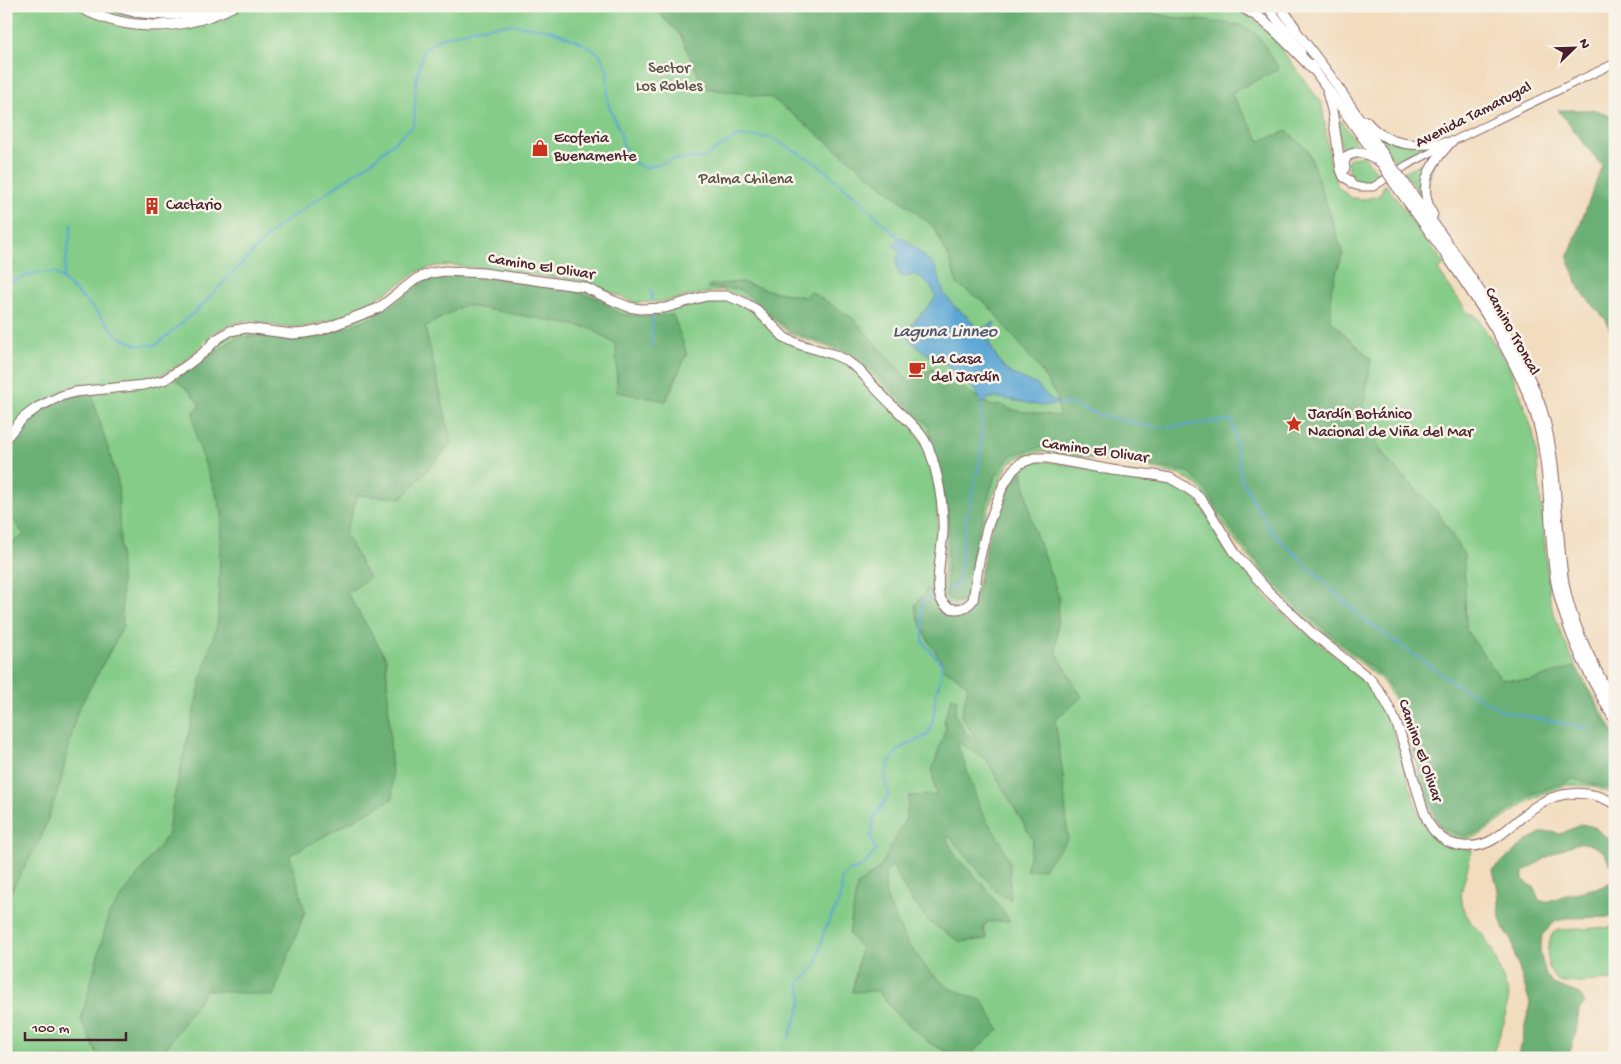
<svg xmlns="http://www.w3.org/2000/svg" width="1621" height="1064" viewBox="0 0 1621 1064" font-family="'Gochi Hand',sans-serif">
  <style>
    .green { fill: #84cc88; stroke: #67765a }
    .forest { fill: #6bb074; stroke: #5a6850 }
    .water { fill: #5ca7d4; stroke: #536380 }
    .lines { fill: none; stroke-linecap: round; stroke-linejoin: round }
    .stream { stroke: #5ca7d4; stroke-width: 2 }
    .minor-casing { stroke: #85615e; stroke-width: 9 }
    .major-casing { stroke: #85615e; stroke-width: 11 }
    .highway-casing { stroke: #85615e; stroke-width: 12 }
    .minor { stroke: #fff; stroke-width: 7 }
    .major { stroke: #fff; stroke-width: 9 }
    .highway { stroke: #fff; stroke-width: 10 }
    .major-bridge-casing { stroke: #85615e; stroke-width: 11; stroke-linecap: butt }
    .major-bridge { stroke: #fff; stroke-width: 9 }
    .labels { text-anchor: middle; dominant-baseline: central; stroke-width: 5; stroke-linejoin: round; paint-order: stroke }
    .park-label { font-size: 16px; fill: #5b5347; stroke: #f7f3e8 }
    .street-label { font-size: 16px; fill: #4a1f2b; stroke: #f7f3e8 }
    .poi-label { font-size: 16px; fill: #4a1f2b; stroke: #f7f3e8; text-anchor: start }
    .water-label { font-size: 18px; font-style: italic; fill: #51556f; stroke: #f7f3e8 }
  </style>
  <rect width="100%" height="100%" fill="#f7f3e8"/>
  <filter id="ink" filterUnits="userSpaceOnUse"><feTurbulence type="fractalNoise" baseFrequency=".02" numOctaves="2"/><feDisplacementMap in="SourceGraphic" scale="10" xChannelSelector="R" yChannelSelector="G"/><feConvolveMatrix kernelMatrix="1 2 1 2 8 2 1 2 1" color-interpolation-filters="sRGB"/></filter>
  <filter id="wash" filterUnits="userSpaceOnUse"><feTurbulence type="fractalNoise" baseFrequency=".0096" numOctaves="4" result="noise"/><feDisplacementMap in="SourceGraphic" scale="20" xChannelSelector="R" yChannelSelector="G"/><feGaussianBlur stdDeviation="1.12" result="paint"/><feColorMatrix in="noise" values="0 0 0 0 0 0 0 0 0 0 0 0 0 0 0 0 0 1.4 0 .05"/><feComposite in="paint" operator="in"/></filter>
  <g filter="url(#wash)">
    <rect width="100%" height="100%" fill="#f2dcbe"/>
    <!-- green -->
    <g class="green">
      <path d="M 6,6 L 1227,6 L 1251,17 L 1268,31 L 1322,104 L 1330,162 L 1338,187 L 1352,198 L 1365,199 L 1379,196 L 1385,184 L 1445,265 L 1438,270 L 1468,313 L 1475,315 L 1508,364 L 1520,394 L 1533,432 L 1537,459 L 1550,601 L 1561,634 L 1574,662 L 1615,734 L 1615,795 L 1593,786 L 1566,785 L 1542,794 L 1525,803 L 1480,835 L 1472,838 L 1459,839 L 1444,832 L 1434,819 L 1426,798 L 1406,726 L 1394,699 L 1382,680 L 1291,606 L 1233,538 L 1199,486 L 1181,475 L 1140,466 L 1042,451 L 1021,456 L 1009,463 L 994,493 L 980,536 L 972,596 C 962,606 958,606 946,603 L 942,593 L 946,525 L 933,444 L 922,426 L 892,398 L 860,364 L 840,352 L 789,333 L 746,298 L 721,290 L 666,301 L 636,303 L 582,281 L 451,265 L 436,266 L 419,271 L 366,306 L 337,318 L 305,327 L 282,327 L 248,320 L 231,324 L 215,332 L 186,361 L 152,381 L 77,388 L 6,436 Z"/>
      <polygon points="1337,115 1361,149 1343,158"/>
      <polygon points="1373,131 1431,148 1398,166"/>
      <polygon points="1437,155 1423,199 1404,172"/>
      <path d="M 1364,156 L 1381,177 C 1364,188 1352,183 1347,163 L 1350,158 Z"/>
      <polygon points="444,272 571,286 636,310 692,301 721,299 737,302 759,315 769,327 842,360 855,371 914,430 924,445 930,464 937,499 938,550 934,590 937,599 946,609 971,606 1004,488 1018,470 1025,464 1037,460 1157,478 1174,485 1185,491 1200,504 1234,556 1262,592 1289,619 1371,685 1387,711 1418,812 1430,833 1452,847 1472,850 1461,893 1463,909 1472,924 1483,935 1493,952 1509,995 1504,1023 1491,1058 6,1058 6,442 61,398 159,383 217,341 239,331 285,336 341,325 420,280"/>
      <path d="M 1615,927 L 1615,980 L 1562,983 C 1545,973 1544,951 1553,933 L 1559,930 Z"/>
    </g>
    <!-- forest -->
    <g class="forest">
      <polygon points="652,6 1116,6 1171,17 1241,25 1257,34 1279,69 1231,93 1260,141 1287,131 1308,150 1343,253 1331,289 1331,321 1371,359 1362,420 1387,460 1438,512 1464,555 1466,630 1501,679 1529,681 1574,667 1615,738 1615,790 1574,779 1529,795 1480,832 1464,836 1441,828 1433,808 1401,704 1385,679 1292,602 1239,540 1202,485 1188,472 1041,447 1011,455 994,479 977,536 969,593 964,600 955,602 946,597 949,520 928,425 873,372 846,351 790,331 750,297 738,289 707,288 709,285 741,282 772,291 805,297 810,291 854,319 910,382 932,369 993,407 1000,404 1012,410 1059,416 1057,397 1039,368 987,304 957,284 950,260 933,226 772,98 704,88 681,36"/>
      <polygon points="1558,110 1597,110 1615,118 1615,342 1606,320 1580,290 1568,258 1602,166"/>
      <polygon points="453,273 569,290 596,298 620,314 647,317 673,315 687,354 666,401 617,392 616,345 590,328 464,305 425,327 452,443 402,498 358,495 345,534 369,578 347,593 386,658 393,798 290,855 305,912 273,996 206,990 167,1047 167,1058 99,1058 81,1020 109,914 167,836 174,797 201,680 218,621 220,542 222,512 197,441 193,413 200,405 190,392 176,380 237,337 259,336 290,341 323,336 373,317 394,305 427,280"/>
      <polygon points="91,392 118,482 123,627 77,712 60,785 41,838 6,900 6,547 24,535 6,509 6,442 25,419 59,399"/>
      <path d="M 1022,471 L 1033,527 L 1059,597 L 1056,652 L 1082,697 L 1055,720 L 1063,776 L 1068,839 L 1044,868 L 1026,871 L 1033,840 L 986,759 L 957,742 L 981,811 L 1000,841 L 1010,864 L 1010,900 L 998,893 L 950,837 L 946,838 L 957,858 L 985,887 L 1010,921 L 987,922 L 983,928 L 987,939 L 961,942 L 931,923 L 909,897 L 892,865 L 885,873 L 886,897 L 905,939 L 928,970 L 949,988 L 983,1001 L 999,1030 L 966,1058 L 961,1058 L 931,1044 L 897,1015 L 878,991 L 852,992 L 861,949 L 849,934 L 857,886 L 881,866 L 906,818 L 909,796 L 936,795 L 932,771 L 946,727 L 944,720 L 952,697 L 957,699 L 955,715 L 966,733 L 976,738 L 961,716 L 968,686 L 952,673 L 946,671 C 944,663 941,660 937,654 C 927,640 918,622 915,606 L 926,590 L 932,590 C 936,602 940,608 952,615 L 974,608 L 987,541 L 1004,493 Z"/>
      <path d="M 1582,824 L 1594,827 L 1615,844 L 1615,868 C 1607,864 1608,855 1601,850 C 1595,846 1586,842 1579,843 C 1563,846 1537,864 1523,872 L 1523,880 L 1534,887 L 1539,900 L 1546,902 L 1563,896 L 1604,886 L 1615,879 L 1615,917 L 1566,918 L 1555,922 L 1542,935 L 1540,953 L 1546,974 L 1553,984 L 1580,994 L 1585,1004 L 1579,1010 L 1576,1032 L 1568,1058 L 1518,1058 L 1530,1003 L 1514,953 L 1511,938 L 1506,934 L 1500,919 L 1498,890 L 1493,870 C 1504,860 1527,839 1541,833 C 1546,831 1555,832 1560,834 Z"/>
    </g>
    <!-- water -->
    <path class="water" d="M 899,238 L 903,238 L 908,241 L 936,268 L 944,293 L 954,306 L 968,317 L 979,330 L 995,322 L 987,339 L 998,360 L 1008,372 L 1036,384 L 1048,397 L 1060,404 L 1041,406 L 1001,398 L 990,398 L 982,404 C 972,375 937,363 915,345 C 911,341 908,337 904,333 L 936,297 C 931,285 926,279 914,274 L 907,277 L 901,276 C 896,268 895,260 900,252 L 893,245 Z"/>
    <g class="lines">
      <!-- stream -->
      <g class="stream">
        <polyline points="63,279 72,224"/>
        <polyline points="6,283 35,273 56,273 96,311 118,336 137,345 156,345 197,310 276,228 371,162 414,125 416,82 423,51 438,39 473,29 510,24 551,30 582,43 600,54 607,70 608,104 619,129 627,158 644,168 677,159 703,158 738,136 772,138 816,163 848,190 900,239"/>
        <polyline points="651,290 652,299"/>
        <polyline points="651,346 653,316"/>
        <polyline points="1059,404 1072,404 1099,415 1159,428 1232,420 1242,481 1271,531 1362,618 1457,685 1505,712 1588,728"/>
        <polyline points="948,591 958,583 966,521 980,462 982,404"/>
        <path d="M 789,1039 C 791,1025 802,1012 802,997 C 802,992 799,986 798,981 C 821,973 818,948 825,929 C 834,909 844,902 841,878 L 850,870 L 855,870 L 865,864 L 876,851 L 871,836 L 874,818 L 888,796 L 885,778 L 889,763 L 900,748 L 924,737 L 930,731 L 934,715 L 935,696 L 942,674 L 941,663 L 923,642 L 922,606 L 924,600 L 932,595"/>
      </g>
    </g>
  </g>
  <g filter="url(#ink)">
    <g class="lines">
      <!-- minor casing -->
      <g class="minor-casing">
        <polyline id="minor" points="1349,180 1353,185 1360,187 1373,187 1407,165 1451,142 1615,63"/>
      </g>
      <!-- major casing -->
      <g class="major-casing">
        <g id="major">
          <polyline points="1267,6 1301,52"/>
          <polyline points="1291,24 1329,74 1389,162"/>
          <polyline points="1310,64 1384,167"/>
          <polyline points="1327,92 1332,110 1341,170 1344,177 1349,180"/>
          <path d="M 1366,121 C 1389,149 1419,146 1451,142"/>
          <path d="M 1345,168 L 1344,163 L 1347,156 C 1358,149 1368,154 1378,161"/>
          <path d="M 1401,178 C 1437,228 1474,278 1505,332 C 1519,357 1533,382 1542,410 C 1559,466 1555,525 1564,583 C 1572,627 1594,666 1615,705"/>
          <path d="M 1394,183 C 1429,231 1464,278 1495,329 C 1509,354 1523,380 1533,407 C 1553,464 1546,525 1556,583 C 1566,634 1590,677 1615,721"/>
          <path d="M 1433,215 C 1416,184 1430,165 1451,142"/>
          <path d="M 6,438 L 23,418 L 38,407 L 61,396 L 75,392 L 144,385 L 164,380 L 186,366 L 203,353 L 217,339 L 230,331 L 246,328 L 293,334 L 306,333 L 321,330 L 379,308 L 416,279 L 431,273 L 445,271 L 484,273 L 584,287 L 614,301 L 629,307 L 640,309 L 665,308 L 706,296 L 728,296 L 743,302 L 757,310 L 785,338 L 801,345 L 832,354 L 846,360 L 859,370 C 870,382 881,395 893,406 C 906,420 922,431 929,449 C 938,473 944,507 943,532 C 942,549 935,582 940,597 C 946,613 964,612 973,600 L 979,561 L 987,528 L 1003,486 L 1013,470 L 1021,463 L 1034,458 L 1047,458 L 1112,470 L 1154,475 L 1170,478 L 1184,486 L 1197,495 L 1206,506 L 1235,553 L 1269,592 L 1313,634 L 1370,679 C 1397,710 1406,751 1417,790 C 1422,804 1425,821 1435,832 C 1449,848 1475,851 1494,839 C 1509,830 1521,816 1536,806 C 1560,790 1590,789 1615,804"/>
        </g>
      </g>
      <!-- highway casing -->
      <g class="highway-casing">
        <g id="highway">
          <path d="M 78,6 C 127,33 184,31 233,6"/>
          <path d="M 114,6 C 146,16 180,18 211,6"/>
          <path d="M 1240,6 C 1269,20 1291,47 1313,69"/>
          <polyline points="1280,6 1295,28"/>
        </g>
      </g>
      <!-- minor -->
      <use href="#minor" class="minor"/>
      <!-- major -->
      <use href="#major" class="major"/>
      <!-- highway -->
      <use href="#highway" class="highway"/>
      <!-- major-bridge casing -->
      <g class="major-bridge-casing">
        <g id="major-bridge">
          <polyline points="1389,162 1401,178"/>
          <polyline points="1384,167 1394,183"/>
        </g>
      </g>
      <!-- major-bridge -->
      <use href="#major-bridge" class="major-bridge"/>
    </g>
  </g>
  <!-- icons -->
  <defs>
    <g id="shop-bare" transform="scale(1.35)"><path d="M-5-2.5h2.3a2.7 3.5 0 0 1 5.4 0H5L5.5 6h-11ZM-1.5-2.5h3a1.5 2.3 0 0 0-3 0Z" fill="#c8321e" stroke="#f7f3e8" stroke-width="2.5" paint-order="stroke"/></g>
    <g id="building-bare" transform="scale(1.35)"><path d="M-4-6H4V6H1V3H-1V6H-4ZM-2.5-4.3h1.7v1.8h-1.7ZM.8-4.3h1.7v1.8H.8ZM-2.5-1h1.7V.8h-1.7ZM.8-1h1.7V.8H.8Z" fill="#c8321e" stroke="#f7f3e8" stroke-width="2.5" paint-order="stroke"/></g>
    <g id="cafe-bare" transform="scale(1.35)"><path d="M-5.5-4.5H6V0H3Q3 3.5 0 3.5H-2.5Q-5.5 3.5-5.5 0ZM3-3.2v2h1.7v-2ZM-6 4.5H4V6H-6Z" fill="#c8321e" stroke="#f7f3e8" stroke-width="2.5" paint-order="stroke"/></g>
    <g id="sight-bare" transform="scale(1.35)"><path d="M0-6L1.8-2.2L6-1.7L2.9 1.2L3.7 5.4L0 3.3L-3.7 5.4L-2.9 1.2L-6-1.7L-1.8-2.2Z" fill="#c8321e" stroke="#f7f3e8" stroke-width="2.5" paint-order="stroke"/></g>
  </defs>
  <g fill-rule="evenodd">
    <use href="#shop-bare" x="540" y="148"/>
    <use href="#building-bare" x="152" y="206"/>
    <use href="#cafe-bare" x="917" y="369"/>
    <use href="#sight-bare" x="1294" y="424"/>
  </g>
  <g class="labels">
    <!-- park labels -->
    <g class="park-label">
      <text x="669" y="69">Sector<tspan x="669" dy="18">Los Robles</tspan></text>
      <text x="746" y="180">Palma Chilena</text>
    </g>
    <!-- street labels -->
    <g class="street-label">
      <text transform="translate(1474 116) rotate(-27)">Avenida Tamarugal</text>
      <text transform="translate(541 268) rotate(9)">Camino El Olivar</text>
      <text transform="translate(1511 332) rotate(61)">Camino Troncal</text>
      <text transform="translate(1095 452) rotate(8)">Camino El Olivar</text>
      <text transform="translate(1419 751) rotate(71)">Camino El Olivar</text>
    </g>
    <!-- poi labels -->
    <g class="poi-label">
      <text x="554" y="139">Ecoferia<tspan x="554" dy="18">Buenamente</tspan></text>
      <text x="166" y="206">Cactario</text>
      <text x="931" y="360">La Casa<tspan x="931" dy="18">del Jardín</tspan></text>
      <text x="1308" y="415">Jardín Botánico<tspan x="1308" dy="18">Nacional de Viña del Mar</tspan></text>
    </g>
    <!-- water labels -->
    <g class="water-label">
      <text x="945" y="332">Laguna Linneo</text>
    </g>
  </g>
  <!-- margin -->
  <rect width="1621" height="1064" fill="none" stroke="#f7f3e8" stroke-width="25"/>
  <!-- north arrow -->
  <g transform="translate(1574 48) rotate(67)" stroke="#f7f3e8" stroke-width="4" paint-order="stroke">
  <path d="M0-4L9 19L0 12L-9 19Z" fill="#4a1f2b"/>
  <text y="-8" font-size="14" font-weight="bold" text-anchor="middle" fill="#4a1f2b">N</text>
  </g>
  <!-- scale -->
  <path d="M25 1032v8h101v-8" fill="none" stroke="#4a1f2b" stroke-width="2.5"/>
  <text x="32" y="1032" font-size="15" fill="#4a1f2b" stroke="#f7f3e8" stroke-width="4" paint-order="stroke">100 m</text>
</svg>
